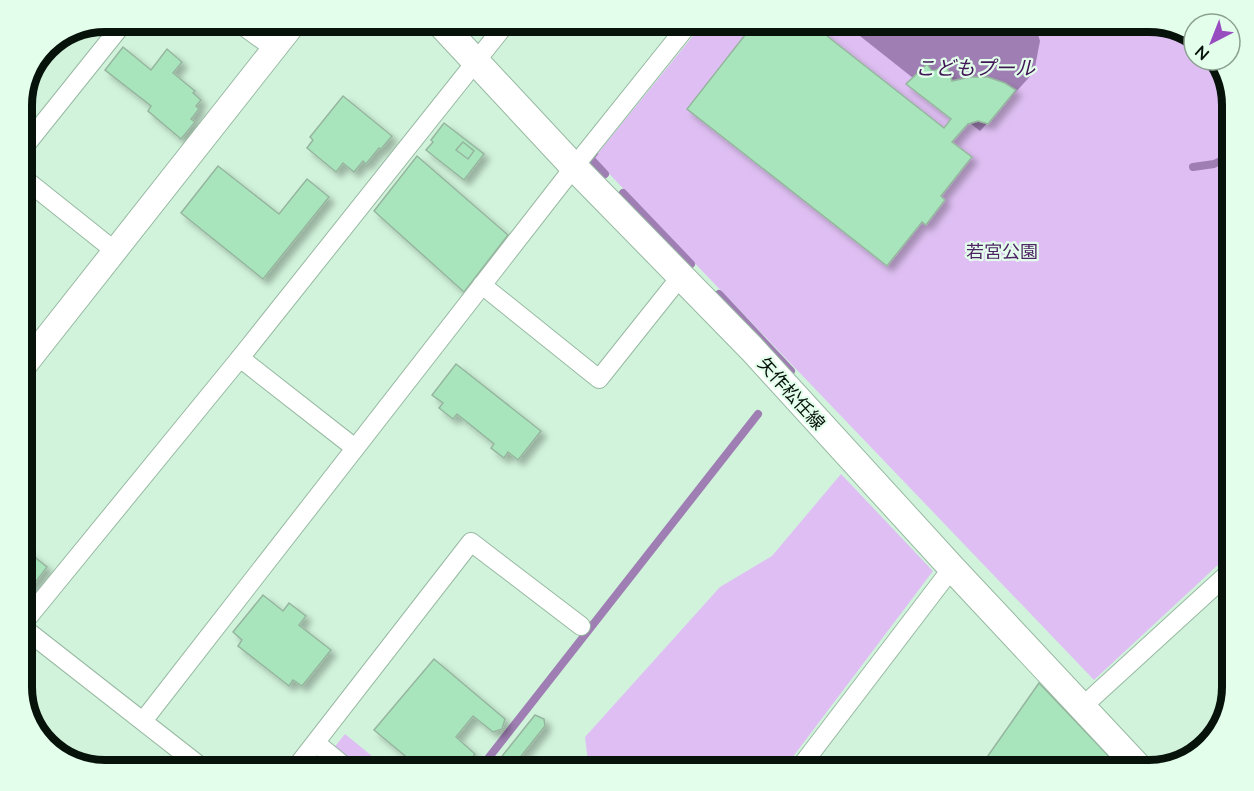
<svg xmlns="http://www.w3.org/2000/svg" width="1254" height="791" viewBox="0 0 1254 791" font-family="Lato,'Noto Sans JP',sans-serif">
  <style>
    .green { fill: #dfbff3 }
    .water { fill: #9f7fb3 }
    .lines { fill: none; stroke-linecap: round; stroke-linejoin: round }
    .stream { stroke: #9f7fb3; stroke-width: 8 }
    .building { fill: #a9e5bc; stroke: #95b59e; stroke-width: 1.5; filter: url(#shadow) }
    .minor-casing { stroke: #98b9a2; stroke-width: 20 }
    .tertiary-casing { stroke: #98b9a2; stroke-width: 26 }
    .secondary-casing { stroke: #98b9a2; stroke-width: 29 }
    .minor { stroke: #fff; stroke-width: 18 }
    .tertiary { stroke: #fff; stroke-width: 24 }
    .secondary { stroke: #fff; stroke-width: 27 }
    .labels { text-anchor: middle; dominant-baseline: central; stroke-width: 4.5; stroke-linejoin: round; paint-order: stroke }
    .park-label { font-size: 18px; fill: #4e2464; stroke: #e3ffeb }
    .street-label { font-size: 18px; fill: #07120b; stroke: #e3ffeb }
    .water-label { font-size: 20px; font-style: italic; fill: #401656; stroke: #e3ffeb }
    .rim { fill: none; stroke: #07120b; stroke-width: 8 }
  </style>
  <defs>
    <filter id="shadow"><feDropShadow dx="5.5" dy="5.5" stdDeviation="3" flood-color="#0004"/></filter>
  </defs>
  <rect width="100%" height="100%" fill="#d1f3db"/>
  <!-- green -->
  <g class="green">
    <polygon points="705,21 1150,21 1194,34 1194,60 1219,60 1222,62 1233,99 1233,551 1094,680 594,158"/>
    <polygon points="841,474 933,571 783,770 589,770 585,737 720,587 772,556"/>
    <polygon points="345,734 389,770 316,770"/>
  </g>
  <!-- water -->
  <polygon class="water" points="841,21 1034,21 1040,41 1034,72 980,131"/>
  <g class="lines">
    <!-- stream -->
    <g class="stream">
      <polyline points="594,153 590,158 605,174"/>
      <polyline points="1193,167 1214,164 1233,155"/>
      <polyline points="623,193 691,264"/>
      <polyline points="719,294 791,371"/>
      <polyline points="479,770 758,414"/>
    </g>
  </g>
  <!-- building -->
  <g class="building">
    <polygon points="756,21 808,21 944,128 951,119 906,84 927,64 932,71 947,67 952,81 970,77 988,77 1005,83 1016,90 988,124 978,121 968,124 952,142 972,157 941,196 945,200 926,225 922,222 887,266 687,109"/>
    <polygon points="123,47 151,70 167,49 182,62 173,73 195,91 193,93 201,100 196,106 199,109 191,119 195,122 181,139 148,111 151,106 105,70"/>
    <polygon points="343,96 392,136 381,149 379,148 366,164 363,161 354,172 343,163 336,172 307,148 313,140 310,137"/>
    <polygon points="444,123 484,154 464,180 426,150 433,142 431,140"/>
    <polygon points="463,142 474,151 468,159 456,150"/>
    <polygon points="417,156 508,235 464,292 374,211"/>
    <polygon points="218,166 279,214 307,179 329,197 263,279 181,213"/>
    <polygon points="456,364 541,431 518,460 508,452 504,458 491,448 494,444 457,414 453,419 439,408 443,403 432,395"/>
    <polygon points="21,546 47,567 25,596 21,593"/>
    <polygon points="263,595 283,611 289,603 306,616 299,625 331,650 302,686 293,680 289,686 238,646 242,640 233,632"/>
    <polygon points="434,659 505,719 502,729 493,732 473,716 456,737 475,754 462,770 422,770 374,730"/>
    <polygon points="1039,683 1122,770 978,770"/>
    <polygon points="535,715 544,719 545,726 517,761 529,770 491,770"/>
  </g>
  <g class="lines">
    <!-- minor casing -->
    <g class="minor-casing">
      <g id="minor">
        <polyline points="236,21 275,49"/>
        <polyline points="21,151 125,21"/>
        <polyline points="21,176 115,251"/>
        <polyline points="482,285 599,379 681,276"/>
        <polyline points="240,358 355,448"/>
        <polyline points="21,626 240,358 508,21"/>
        <polyline points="21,626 205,770"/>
        <polyline points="1082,707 1233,569"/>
        <polyline points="143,721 574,167 691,21"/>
        <polyline points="316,743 349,770"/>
        <polyline points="294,770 471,542 581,626"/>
        <polyline points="798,770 952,568"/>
      </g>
    </g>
    <!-- tertiary casing -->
    <g class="tertiary-casing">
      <polyline id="tertiary" points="21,370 296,21"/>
    </g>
    <!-- secondary casing -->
    <g class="secondary-casing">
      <polyline id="secondary" points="438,21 574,167 752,349 952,568 1141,770"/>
    </g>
    <!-- minor -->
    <use href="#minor" class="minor"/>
    <!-- tertiary -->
    <use href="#tertiary" class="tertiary"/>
    <!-- secondary -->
    <use href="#secondary" class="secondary"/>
  </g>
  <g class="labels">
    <!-- park labels -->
    <g class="park-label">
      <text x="1002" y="251">若宮公園</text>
    </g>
    <!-- street labels -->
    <g class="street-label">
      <text transform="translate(792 393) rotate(48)">矢作松任線</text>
    </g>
    <!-- water labels -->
    <g class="water-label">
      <text x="975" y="67">こどもプール</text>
    </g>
  </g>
  <!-- crop -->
  <path d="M0 0H1254V791H0ZM105 32H1149A73 73 0 0 1 1222 105V687A73 73 0 0 1 1149 760H105A73 73 0 0 1 32 687V105A73 73 0 0 1 105 32Z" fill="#e3ffeb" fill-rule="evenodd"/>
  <path class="rim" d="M105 32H1149A73 73 0 0 1 1222 105V687A73 73 0 0 1 1149 760H105A73 73 0 0 1 32 687V105A73 73 0 0 1 105 32Z"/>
  <!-- north arrow -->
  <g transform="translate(1212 42) rotate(222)"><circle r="28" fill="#e3ffeb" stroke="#8ba091" stroke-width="1.5"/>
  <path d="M0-4.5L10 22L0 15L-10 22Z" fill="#974cbf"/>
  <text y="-9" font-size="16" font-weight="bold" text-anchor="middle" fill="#07120b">N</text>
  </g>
</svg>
